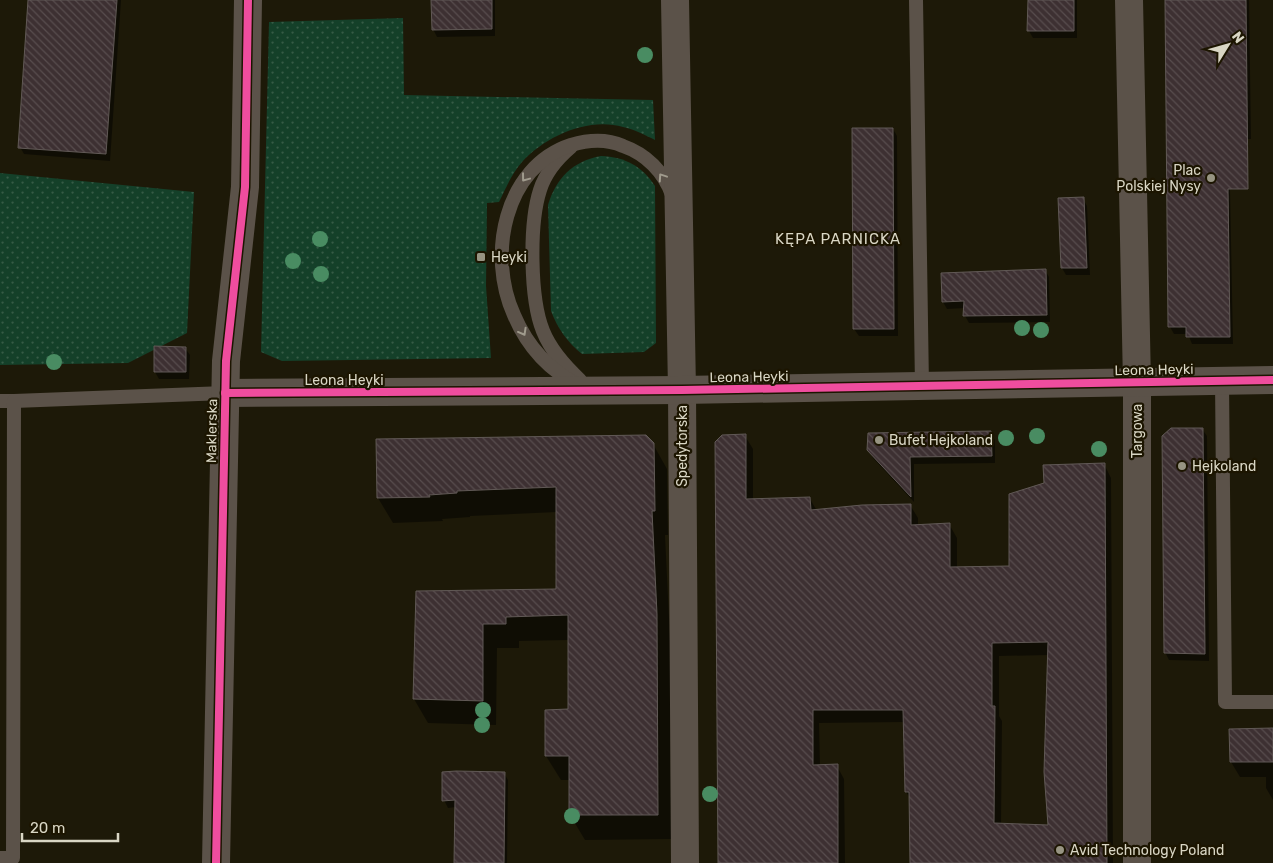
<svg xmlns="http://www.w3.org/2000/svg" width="1273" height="863" viewBox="0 0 1273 863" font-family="Rubik,sans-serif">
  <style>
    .green { fill: url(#green-dots) }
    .shadow { fill: #0007; fill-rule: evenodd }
    .building { fill: url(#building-back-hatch); stroke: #615956; fill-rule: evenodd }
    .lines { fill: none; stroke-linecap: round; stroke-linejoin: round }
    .service { stroke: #5b5249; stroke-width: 14 }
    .minor { stroke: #5b5249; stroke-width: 28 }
    .cycleway-casing { stroke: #1c1500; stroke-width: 11 }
    .cycleway { stroke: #ef4d9e; stroke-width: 8 }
    .tree { fill: #498c62 }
    .oneway { stroke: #a09b8d }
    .poi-dot { fill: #979482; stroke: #1c1500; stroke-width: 2 }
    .labels { text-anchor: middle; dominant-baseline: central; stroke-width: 4.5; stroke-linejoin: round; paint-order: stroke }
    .poi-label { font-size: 14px; fill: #d9d6c4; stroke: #1c1500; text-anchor: start }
    .street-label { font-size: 14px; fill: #d9d6c4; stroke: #1c1500 }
    .neighbourhood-label { font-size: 15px; letter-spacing: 1px; fill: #d9d6c4; stroke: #1c1500 }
  </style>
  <defs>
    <pattern id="green-dots" width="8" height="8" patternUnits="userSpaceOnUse" patternTransform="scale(1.25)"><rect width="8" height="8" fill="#144029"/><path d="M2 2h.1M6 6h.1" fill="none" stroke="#365b46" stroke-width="1.8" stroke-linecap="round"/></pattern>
    <pattern id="building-back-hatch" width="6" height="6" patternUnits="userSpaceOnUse" patternTransform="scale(1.25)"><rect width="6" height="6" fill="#3d3032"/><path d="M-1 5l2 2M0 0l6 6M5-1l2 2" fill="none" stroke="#584d4e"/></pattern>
  </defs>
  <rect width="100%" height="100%" fill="#1d1908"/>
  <!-- green -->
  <g class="green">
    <path d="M 403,18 L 404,95 L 653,100 L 655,140 C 645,135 634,129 623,127 C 588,117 546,136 522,162 C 512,173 506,188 499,202 L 487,203 L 486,286 L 491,358 L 282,361 L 261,352 L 269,22 Z"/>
    <path d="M 601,156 C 625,157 642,166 655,186 L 656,343 L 644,352 L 582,354 C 567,342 558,329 551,311 L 548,205 C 556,178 573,161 601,156 Z"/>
    <polygon points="0,173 194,192 187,333 128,363 0,365"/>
  </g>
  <!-- shadow -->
  <g class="shadow">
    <polygon points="30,0 121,0 110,161 24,154 20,147"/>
    <polygon points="433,0 495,0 495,36 437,37 433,29"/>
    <polygon points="1029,0 1077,0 1077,38 1033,38 1029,31"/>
    <polygon points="1166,0 1249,0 1251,139 1229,139 1233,344 1192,344 1188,334 1174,334 1170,327"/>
    <polygon points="853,129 893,129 897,136 898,336 859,336 854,329"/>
    <polygon points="1083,199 1087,206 1090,275 1066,275 1062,268"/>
    <polygon points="1045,270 1049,277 1050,322 969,323 965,316 965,308 947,309 943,302 942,274"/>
    <polygon points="155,348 185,348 190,355 189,379 159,379 155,372"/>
    <polygon points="1202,429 1207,436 1209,661 1169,660 1165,652"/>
    <polygon points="990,433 995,440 995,463 914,464 914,502 873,458 869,450"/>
    <path d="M 745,436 L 753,449 L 753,500 L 810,499 L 817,511 L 910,505 L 918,518 L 918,526 L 949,524 L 957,538 L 957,568 L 1011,567 L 1104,464 L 1111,478 L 1113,863 L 912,863 L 910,798 L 906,792 L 905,722 L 819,723 L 820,766 L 837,766 L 844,779 L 845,863 L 718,863 ZM 1049,655 L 1049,826 L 1001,825 L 1002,721 L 999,716 L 999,656 Z"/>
    <polygon points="653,444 667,469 668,535 665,535 670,639 671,839 585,840 570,815 570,780 561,780 546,756 570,711 569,640 519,641 519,648 497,648 496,725 428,723 414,699 417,593 558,590 557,512 470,516 470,517 442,519 443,521 393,523 378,498"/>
    <polygon points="1230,730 1273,730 1273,800 1266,788 1266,777 1240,777 1231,762"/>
    <polygon points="504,773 508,780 507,863 455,863 456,807 448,808 444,800"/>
  </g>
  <!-- building -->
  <g class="building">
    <polygon points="28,0 117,0 106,154 18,148"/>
    <polygon points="431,0 492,0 492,29 432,30"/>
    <polygon points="1028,0 1074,0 1074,31 1027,31"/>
    <polygon points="1165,0 1246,0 1248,189 1228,189 1230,337 1186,337 1186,327 1168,327"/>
    <polygon points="852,128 893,128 894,329 853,329"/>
    <polygon points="1084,197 1087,268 1061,268 1058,198"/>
    <polygon points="1046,269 1047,315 963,316 964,301 942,302 941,273"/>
    <polygon points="154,346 186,347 186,372 154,372"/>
    <polygon points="1171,428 1203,428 1205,654 1164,653 1162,436"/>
    <polygon points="991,431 992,456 910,457 911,497 867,450 868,433"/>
    <path d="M 746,434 L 746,499 L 810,497 L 811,510 L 862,505 L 911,504 L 911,525 L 950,523 L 950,567 L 1009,566 L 1009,494 L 1044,483 L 1043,465 L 1105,463 L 1107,863 L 910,863 L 909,792 L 905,792 L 903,710 L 813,710 L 813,765 L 838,764 L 838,863 L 718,863 L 715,442 L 722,435 ZM 1048,642 L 1044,772 L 1048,825 L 994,823 L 995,706 L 992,706 L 992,643 Z"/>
    <polygon points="646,435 654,443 655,511 652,511 657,614 658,815 569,815 569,756 545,756 545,710 568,709 568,615 506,617 506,624 483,624 483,701 413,699 416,591 556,589 556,487 457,491 457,493 429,495 430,497 377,498 376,439"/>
    <polygon points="1273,728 1273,762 1230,762 1229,729"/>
    <polygon points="456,771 505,772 504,863 454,863 455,800 442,801 442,772"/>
  </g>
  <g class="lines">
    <!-- service -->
    <g class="service">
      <polyline points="916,0 922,386"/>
      <path d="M 571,147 C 558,158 545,174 540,190 C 529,224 530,299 543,331 C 551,351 565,366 580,380"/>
      <polyline points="1222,381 1225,702 1273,702"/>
      <path d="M 580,386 C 550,371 527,346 514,315 C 487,256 504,167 571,145 C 588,140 607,139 623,146 C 646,154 664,172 672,195"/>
      <polyline points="0,401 14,401"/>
      <polyline points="0,858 13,858 14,401 225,393"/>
    </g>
    <!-- minor -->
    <g class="minor">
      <polyline points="675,0 682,390 685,863"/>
      <polyline points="1129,0 1137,383 1137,863"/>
      <polyline points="225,393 682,390 1273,380"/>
      <polyline points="216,863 226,361 245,187 248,0"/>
    </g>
    <!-- cycleway casing -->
    <g class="cycleway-casing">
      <g id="cycleway">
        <polyline points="225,393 682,390 1273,380"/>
        <polyline points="216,863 226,361 245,187 248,0"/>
      </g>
    </g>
    <!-- cycleway -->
    <use href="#cycleway" class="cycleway"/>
  </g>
  <!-- trees -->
  <g class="tree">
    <circle cx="645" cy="55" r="8"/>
    <circle cx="320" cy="239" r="8"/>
    <circle cx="293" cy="261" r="8"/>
    <circle cx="321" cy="274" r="8"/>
    <circle cx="1022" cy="328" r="8"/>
    <circle cx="1041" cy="330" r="8"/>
    <circle cx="54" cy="362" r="8"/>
    <circle cx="1037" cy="436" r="8"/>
    <circle cx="1006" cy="438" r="8"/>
    <circle cx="1099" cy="449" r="8"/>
    <circle cx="483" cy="710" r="8"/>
    <circle cx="482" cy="725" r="8"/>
    <circle cx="710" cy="794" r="8"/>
    <circle cx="572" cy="816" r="8"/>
  </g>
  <!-- one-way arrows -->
  <defs><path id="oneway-chevron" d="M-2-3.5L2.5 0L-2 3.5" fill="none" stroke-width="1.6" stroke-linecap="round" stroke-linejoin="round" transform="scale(1.25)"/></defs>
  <g class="oneway">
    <use href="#oneway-chevron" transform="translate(662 177) rotate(-124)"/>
    <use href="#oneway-chevron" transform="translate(525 178) rotate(127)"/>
    <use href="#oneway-chevron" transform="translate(523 332) rotate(61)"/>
  </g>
  <!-- markers -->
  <g class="poi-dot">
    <circle cx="1211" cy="178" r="5"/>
    <rect x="476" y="252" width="10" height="10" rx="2.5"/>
    <circle cx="879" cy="440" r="5"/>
    <circle cx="1182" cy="466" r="5"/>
    <circle cx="1060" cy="850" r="5"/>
  </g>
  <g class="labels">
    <!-- poi labels -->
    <g class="poi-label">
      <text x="1201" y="170" text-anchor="end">Plac<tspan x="1201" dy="16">Polskiej Nysy</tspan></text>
      <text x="491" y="257">Heyki</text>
      <text x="889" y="440">Bufet Hejkoland</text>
      <text x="1192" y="466">Hejkoland</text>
      <text x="1070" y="850">Avid Technology Poland</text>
    </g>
    <!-- street labels -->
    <g class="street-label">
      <text transform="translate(1154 370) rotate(-1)">Leona Heyki</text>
      <text transform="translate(749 377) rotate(-1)">Leona Heyki</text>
      <text x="344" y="380">Leona Heyki</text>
      <text transform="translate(212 431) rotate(-89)">Maklerska</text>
      <text transform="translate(1137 431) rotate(-90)">Targowa</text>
      <text transform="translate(682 446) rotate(-90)">Spedytorska</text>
    </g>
    <!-- neighbourhood labels -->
    <g class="neighbourhood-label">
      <text x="838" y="239">KĘPA PARNICKA</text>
    </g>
  </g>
  <!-- north arrow -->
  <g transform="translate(1228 45) rotate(53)" stroke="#1c1500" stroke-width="4" paint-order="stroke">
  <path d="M0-4L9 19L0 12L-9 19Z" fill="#d9d6c4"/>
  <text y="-8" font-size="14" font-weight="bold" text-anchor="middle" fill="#d9d6c4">N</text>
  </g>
  <!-- scale -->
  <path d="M22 833v8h96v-8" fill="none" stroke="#d9d6c4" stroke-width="2.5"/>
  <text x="30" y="833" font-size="15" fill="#d9d6c4" stroke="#1c1500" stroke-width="4" paint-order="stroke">20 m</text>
</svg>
